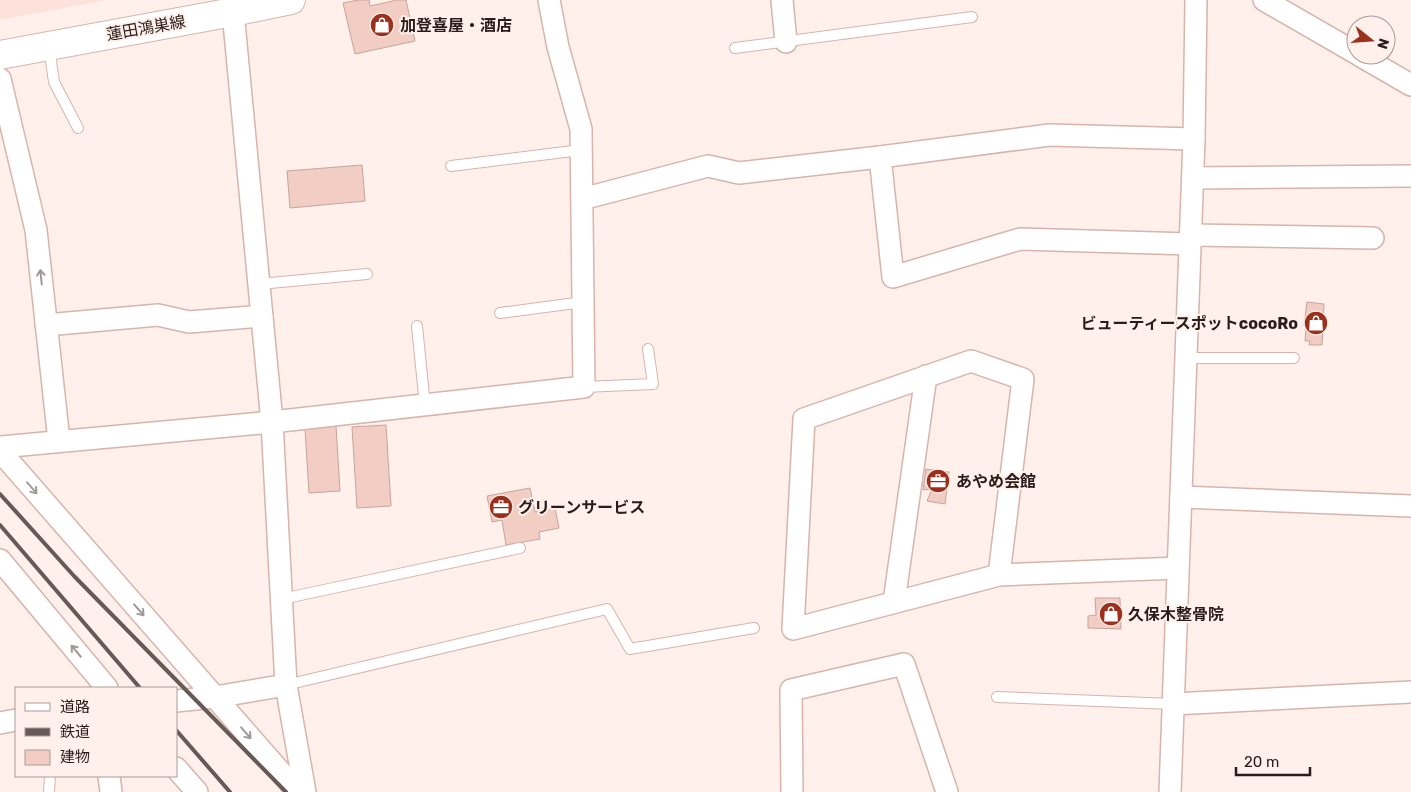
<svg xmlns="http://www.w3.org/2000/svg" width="1411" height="792" viewBox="0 0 1411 792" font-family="Rubik,'Noto Sans JP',sans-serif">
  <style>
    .built { fill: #fde2dc }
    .building { fill: #f1cdc4; stroke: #c7a49c }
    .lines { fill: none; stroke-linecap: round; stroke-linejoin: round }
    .lane-casing { stroke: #d7b4ac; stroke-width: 12 }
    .street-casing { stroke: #d7b4ac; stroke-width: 24 }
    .secondary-casing { stroke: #d7b4ac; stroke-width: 30 }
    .lane { stroke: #fff; stroke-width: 10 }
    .street { stroke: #fff; stroke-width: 21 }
    .secondary { stroke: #fff; stroke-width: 28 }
    .rail { stroke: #665956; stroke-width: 4 }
    .oneway { stroke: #9f9998 }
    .labels { text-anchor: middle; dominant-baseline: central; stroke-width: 4; stroke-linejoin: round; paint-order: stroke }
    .poi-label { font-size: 16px; font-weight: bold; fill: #291c19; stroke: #fff0ec; text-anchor: start }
    .street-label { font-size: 16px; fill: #291c19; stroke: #fff0ec }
  </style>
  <rect width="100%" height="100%" fill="#fff0ec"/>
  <!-- built -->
  <polygon class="built" points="0,0 107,0 0,20"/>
  <!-- building -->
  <g class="building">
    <polygon points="358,0 369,0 370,6 397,0 406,0 415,41 355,54 343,3"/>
    <polygon points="362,165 365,201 290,208 287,171"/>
    <polygon points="1307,302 1324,304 1322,345 1309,345 1310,341 1305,341 1306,328 1304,326"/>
    <polygon points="386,425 391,506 357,508 352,427"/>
    <polygon points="336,426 340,491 309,493 305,429"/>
    <polygon points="926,469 949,472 945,504 927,501 932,489 923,490"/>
    <polygon points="530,488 535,512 555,508 559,528 539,532 540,539 506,545 502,520 492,522 487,496"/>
    <polygon points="1095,598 1120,598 1121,629 1088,628 1088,616 1096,615"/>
  </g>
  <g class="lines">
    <!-- lane casing -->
    <g class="lane-casing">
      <g id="lane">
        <polyline points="49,47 54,82 78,128"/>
        <polyline points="735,48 972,17"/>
        <polyline points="451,166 581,150"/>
        <polyline points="259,284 367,274"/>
        <polyline points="500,313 583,302"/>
        <polyline points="417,326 425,406"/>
        <polyline points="1186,358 1294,358"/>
        <polyline points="584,387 653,384 648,349"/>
        <polyline points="282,599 520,548"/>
        <polyline points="286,685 607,609 630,649 754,628"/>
        <polyline points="997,697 1173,704"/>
        <polyline points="49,792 50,776"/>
      </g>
    </g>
    <!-- street casing -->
    <g class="street-casing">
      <g id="street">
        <polyline points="782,0 786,42"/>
        <polyline points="1264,0 1356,53"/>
        <polyline points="233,12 272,422 286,685 305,792"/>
        <polyline points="1359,55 1411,85"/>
        <polyline points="0,79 36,230 59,441"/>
        <polyline points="1193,178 1411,176"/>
        <polyline points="582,199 708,166 739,173 880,157"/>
        <polyline points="1191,235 1373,238"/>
        <polyline points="1190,244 1020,239 893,277 880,157 1049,135 1194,139"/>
        <polyline points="46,325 158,315 189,322 262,316"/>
        <polyline points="0,447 272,422 584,387 581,129 558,47 549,0"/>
        <polyline points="0,451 298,792"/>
        <polyline points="1181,497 1411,506"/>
        <polyline points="0,560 107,688"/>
        <polyline points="999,575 1023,379 971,361 804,419 793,629 999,575 1178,568"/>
        <polyline points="894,602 926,376"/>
        <polyline points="176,701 215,697 286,685"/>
        <polyline points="1173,704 1411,692"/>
        <polyline points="0,723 16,720"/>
        <polyline points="176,768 197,792"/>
        <polyline points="109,776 111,792"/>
        <polyline points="792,792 791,690 904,664 947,792"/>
        <polyline points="1170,792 1194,139 1196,0"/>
      </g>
    </g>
    <!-- secondary casing -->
    <g class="secondary-casing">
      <polyline id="secondary" points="0,55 233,12 291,0"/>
    </g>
    <!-- lane -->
    <use href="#lane" class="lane"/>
    <!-- street -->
    <use href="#street" class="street"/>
    <!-- secondary -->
    <use href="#secondary" class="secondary"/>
    <!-- rail -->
    <g class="rail">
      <polyline points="0,494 74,576 286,792"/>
      <polyline points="0,525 140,688"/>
      <polyline points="176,730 230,792"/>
    </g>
  </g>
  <!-- one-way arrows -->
  <defs><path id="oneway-shaft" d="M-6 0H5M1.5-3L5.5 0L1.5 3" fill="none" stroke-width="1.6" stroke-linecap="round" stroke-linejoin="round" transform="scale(1.25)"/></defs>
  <g class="oneway">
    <use href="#oneway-shaft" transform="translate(41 277) rotate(-96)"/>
    <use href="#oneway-shaft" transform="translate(32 488) rotate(49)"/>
    <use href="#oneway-shaft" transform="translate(139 610) rotate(49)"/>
    <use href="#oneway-shaft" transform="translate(76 651) rotate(-130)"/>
    <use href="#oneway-shaft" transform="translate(246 733) rotate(49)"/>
  </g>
  <!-- icons -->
  <defs>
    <g id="shop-disc" transform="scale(1.25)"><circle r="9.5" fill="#9b311d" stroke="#fff0ec"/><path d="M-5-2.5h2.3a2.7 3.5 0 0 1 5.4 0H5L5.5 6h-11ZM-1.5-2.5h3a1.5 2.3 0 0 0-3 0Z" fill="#fff"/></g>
    <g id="office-disc" transform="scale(1.25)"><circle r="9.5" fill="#9b311d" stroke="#fff0ec"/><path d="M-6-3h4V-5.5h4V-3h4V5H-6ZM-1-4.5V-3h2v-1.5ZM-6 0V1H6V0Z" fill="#fff"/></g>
  </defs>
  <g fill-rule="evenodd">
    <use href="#shop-disc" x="382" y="25"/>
    <use href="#shop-disc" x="1316" y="323"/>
    <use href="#office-disc" x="938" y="481"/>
    <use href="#office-disc" x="501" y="507"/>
    <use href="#shop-disc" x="1111" y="614"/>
  </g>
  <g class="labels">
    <!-- poi labels -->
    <g class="poi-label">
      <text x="400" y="25">加登喜屋・酒店</text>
      <text x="1298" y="323" text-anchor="end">ビューティースポットcocoRo</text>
      <text x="956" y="481">あやめ会館</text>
      <text x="518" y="507">グリーンサービス</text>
      <text x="1128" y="614">久保木整骨院</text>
    </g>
    <!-- street labels -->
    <g class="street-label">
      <text transform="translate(146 28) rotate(-10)">蓮田鴻巣線</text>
    </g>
  </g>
  <!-- legend -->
  <rect x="15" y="687" width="162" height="90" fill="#fff0ec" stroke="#a99b98"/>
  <rect x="25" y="703" width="25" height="8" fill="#ffffff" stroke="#a99b98"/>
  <text x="60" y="712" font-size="15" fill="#291c19">道路</text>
  <rect x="25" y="728" width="25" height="8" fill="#665956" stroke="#a99b98"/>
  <text x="60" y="737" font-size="15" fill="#291c19">鉄道</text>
  <rect x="25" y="750" width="25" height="15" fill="#f1cdc4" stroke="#a99b98"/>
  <text x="60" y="762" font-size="15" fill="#291c19">建物</text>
  <!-- north arrow -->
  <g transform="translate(1371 40) rotate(107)"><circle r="24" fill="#fff0ec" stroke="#a99b98"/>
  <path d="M0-4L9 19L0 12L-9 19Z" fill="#9b311d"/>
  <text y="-8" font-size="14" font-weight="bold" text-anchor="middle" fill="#291c19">N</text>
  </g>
  <!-- scale -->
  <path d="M1236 767v8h74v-8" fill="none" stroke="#291c19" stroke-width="2.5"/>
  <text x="1244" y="767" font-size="15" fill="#291c19" stroke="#fff0ec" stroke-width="4" paint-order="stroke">20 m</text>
</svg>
